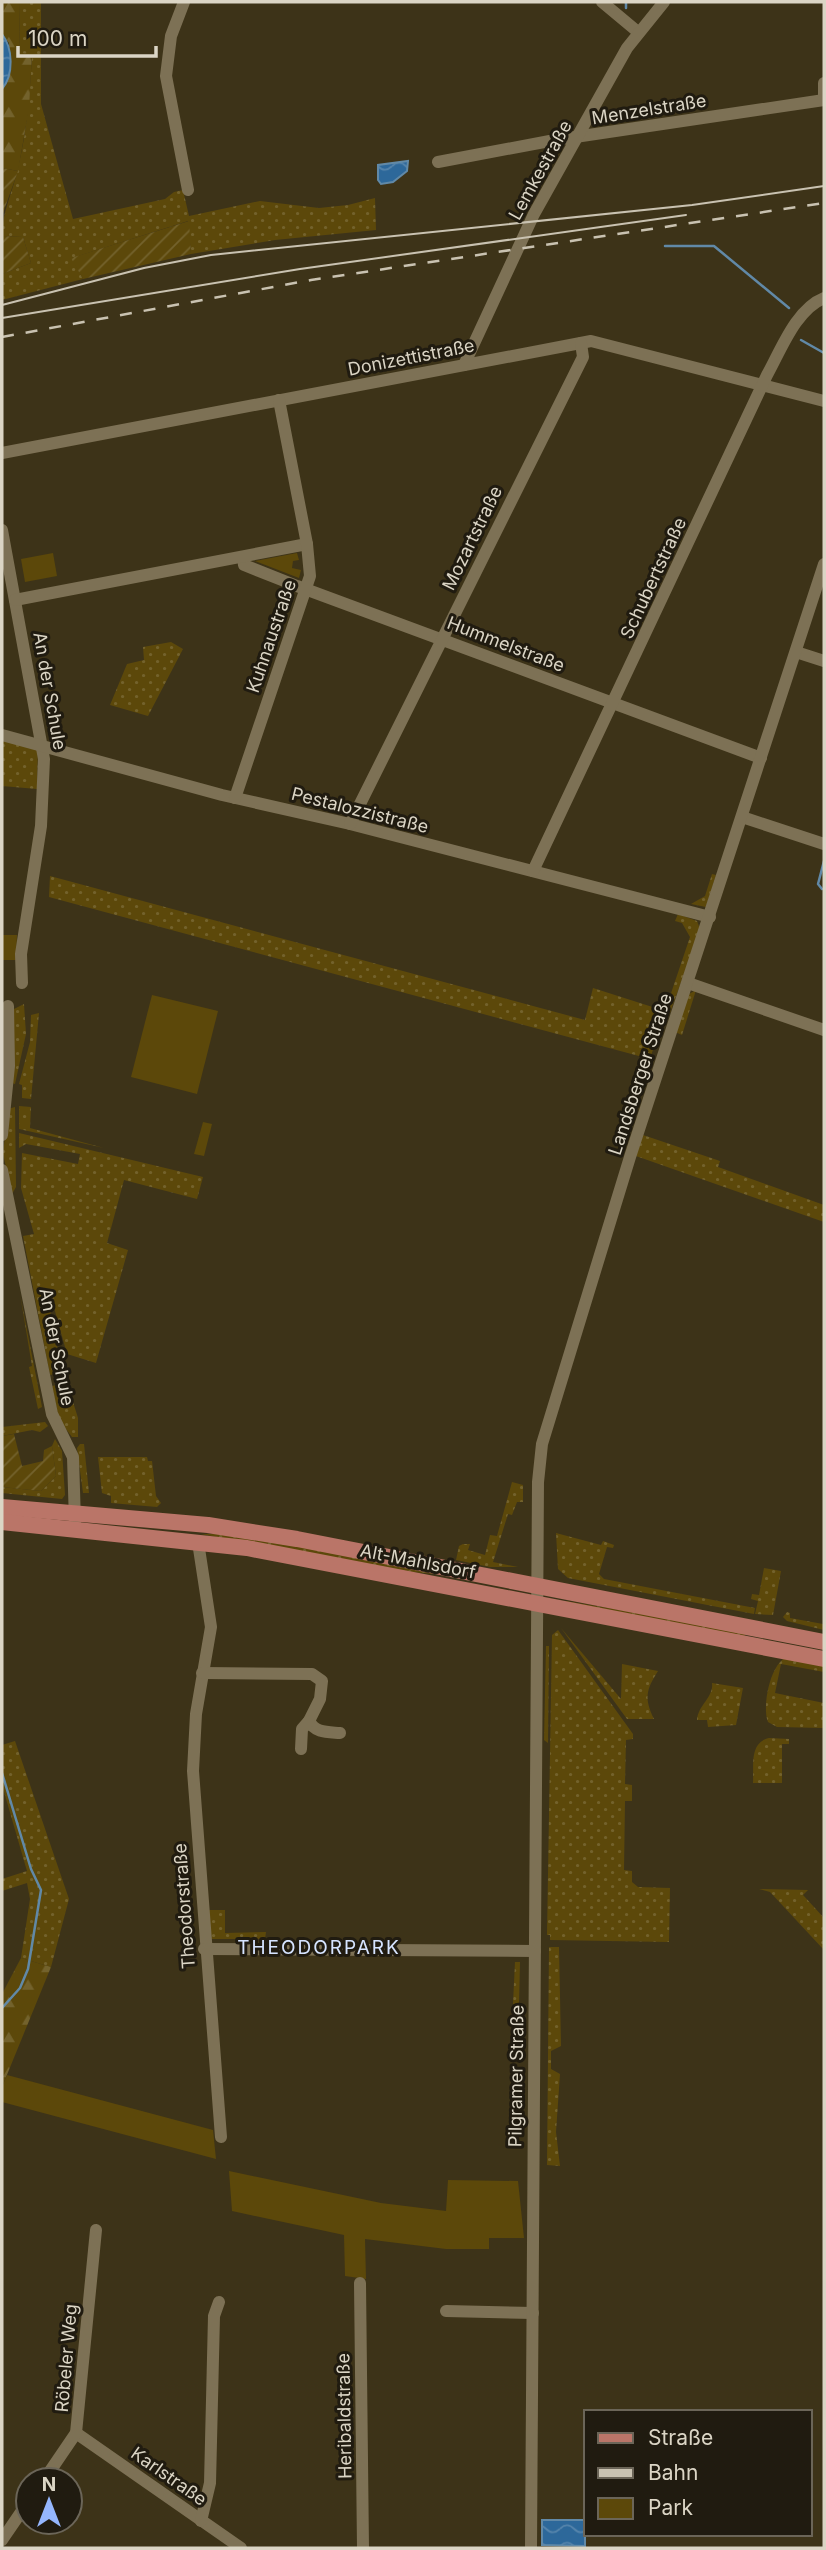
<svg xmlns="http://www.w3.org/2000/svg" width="826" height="2550" viewBox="0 0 826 2550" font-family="Inter,sans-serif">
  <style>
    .grass { fill: url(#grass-dots) }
    .forest { fill: url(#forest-firs) }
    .park { fill: #5c480a }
    .garden { fill: url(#garden-furrows) }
    .water { fill: url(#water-waves); stroke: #6189a7; stroke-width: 2 }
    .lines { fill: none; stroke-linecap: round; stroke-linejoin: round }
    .stream { stroke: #6189a7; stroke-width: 2.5 }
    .minor { stroke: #7d7155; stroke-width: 12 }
    .major { stroke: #ba7568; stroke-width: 16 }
    .tram { stroke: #c9c2b1; stroke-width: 2 }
    .rail { stroke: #c9c2b1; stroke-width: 2.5; stroke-dasharray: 12 12; stroke-linecap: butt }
    .labels { text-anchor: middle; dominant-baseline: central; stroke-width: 6; stroke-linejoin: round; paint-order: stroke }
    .street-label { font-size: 18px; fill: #dbd5c5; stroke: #201b10 }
    .neighbourhood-label { font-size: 19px; letter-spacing: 2px; fill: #d6e4ff; stroke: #201b10 }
  </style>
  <defs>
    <pattern id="grass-dots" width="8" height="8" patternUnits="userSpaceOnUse" patternTransform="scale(1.75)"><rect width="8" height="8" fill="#5c480a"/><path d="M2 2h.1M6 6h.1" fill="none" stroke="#73622c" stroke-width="1.8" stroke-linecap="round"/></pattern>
    <pattern id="forest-firs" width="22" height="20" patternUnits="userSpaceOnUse" patternTransform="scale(1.75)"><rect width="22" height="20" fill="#5c480a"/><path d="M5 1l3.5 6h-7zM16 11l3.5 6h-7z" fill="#73622c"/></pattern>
    <pattern id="garden-furrows" width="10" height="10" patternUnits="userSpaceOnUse" patternTransform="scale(1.75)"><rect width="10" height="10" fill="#5c480a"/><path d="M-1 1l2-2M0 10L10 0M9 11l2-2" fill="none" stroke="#73622c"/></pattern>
    <pattern id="water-waves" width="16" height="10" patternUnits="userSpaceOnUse" patternTransform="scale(1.75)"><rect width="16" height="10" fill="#2d689a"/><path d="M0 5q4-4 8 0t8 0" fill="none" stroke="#5584ab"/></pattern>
  </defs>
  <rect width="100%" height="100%" fill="#3d3318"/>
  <!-- grass -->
  <g class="grass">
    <path d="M 20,2 L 41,2 L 41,104 L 73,219 L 165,199 L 174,192 L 183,190 L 189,216 L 260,201 L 319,208 L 348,205 L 375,198 L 376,230 L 275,240 L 191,254 L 188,221 L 72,258 L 83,279 L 2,300 L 2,274 L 31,263 L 23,237 L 2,236 C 2,211 13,192 18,168 C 27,131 30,93 32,55 L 19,54 Z"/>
    <polygon points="171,642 183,649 148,716 110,705 127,664 144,660 143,647"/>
    <polygon points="2,739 38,746 37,789 2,786"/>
    <polygon points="712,874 716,875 706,907 691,904 705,896"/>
    <polygon points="50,876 585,1020 593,988 665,1011 690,937 682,923 675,921 678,914 697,921 700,929 670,1013 665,1012 650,1059 49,897"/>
    <polygon points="696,990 682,1035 675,1032 689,994"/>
    <polygon points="24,1004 26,1034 15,1084 12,1083 14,1009"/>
    <polygon points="39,1013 31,1099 22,1098 22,1085 19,1084 30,1042 31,1015"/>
    <polygon points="19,1106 31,1107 30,1128 104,1148 19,1129"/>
    <polygon points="15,1107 16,1187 12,1194 3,1154 8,1109"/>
    <polygon points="19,1133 203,1177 197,1199 124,1180 107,1243 128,1250 96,1363 67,1354 53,1304 50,1316 63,1372 50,1375 23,1236 34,1234 21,1188 22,1153 78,1164 80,1154 26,1144 19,1148"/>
    <polygon points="643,1135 720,1161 718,1167 824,1205 824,1222 636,1156"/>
    <polygon points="20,1294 42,1407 38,1409 29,1367 32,1366"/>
    <polygon points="67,1383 78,1418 78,1437 72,1437 59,1420 52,1386"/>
    <polygon points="45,1422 48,1426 40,1432 32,1430 2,1436 2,1427"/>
    <polygon points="55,1439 62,1451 65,1495 62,1499 2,1493 2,1487 41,1491 56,1476 52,1446"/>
    <polygon points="80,1444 84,1444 89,1493 83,1493 77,1448"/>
    <polygon points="98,1457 147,1457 148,1461 152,1461 156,1496 161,1503 157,1507 111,1503 111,1496 102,1493"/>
    <polygon points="512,1482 523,1485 523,1502 517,1502 512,1515 508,1514 493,1562 518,1567 490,1567 456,1560 459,1546 463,1544 470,1544 468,1550 485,1555 490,1535 497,1536"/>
    <polygon points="556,1533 601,1545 603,1541 614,1545 613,1548 607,1547 599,1574 604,1579 755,1608 754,1614 568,1578 558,1569"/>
    <polygon points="201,1534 230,1534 434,1571 433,1574 383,1569"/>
    <polygon points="764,1568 781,1571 773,1615 755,1614 758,1601 751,1599 752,1594 759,1595"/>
    <polygon points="566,1601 746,1631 744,1639 566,1605"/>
    <polygon points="787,1612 790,1613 790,1618 823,1624 824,1620 824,1630 787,1621 783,1617"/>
    <path d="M 561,1628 L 621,1699 L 622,1664 L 658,1671 C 646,1690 644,1698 654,1719 L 627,1719 Z"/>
    <polygon points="558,1630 633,1734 633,1739 626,1740 625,1784 632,1785 632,1801 625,1801 624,1870 632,1871 632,1882 638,1887 670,1888 669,1942 550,1940 550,1935 547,1935 552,1635"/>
    <polygon points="546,1646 549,1646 548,1743 544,1740"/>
    <path d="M 785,1658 L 824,1664 L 824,1672 L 781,1664 L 775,1693 L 824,1703 L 824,1728 L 777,1727 L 768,1722 C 762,1706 770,1666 785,1658 Z"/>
    <path d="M 712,1683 L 743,1688 L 736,1725 L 708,1727 L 707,1720 L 697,1720 C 698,1705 714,1697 712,1683 Z"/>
    <path d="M 769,1738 L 789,1739 L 789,1744 L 782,1744 L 782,1783 L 753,1783 C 754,1765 749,1743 769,1738 Z"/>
    <polygon points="15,1741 69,1899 51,1967 21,1958 30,1899 27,1883 2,1891 2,1879 27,1871 2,1785 2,1745"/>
    <polygon points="759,1889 808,1890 803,1895 824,1918 824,1950 770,1892"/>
    <polygon points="206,1910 225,1910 225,1933 266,1932 265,1939 210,1939"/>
    <polygon points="549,1947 559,1947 561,2046 551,2051 551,2069 560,2074 556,2132 560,2166 547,2165"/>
    <polygon points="515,1962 520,1962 519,2004 513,2004"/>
  </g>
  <!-- forest -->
  <g class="forest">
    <polygon points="2,2 20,2 19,53 32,54 29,108 18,171 2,168 2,89 7,83 9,43 2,34"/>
    <polygon points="21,1958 51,1967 2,2087 2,1994"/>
  </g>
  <!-- park -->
  <g class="park">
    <polygon points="53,553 57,576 25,582 21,559"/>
    <polygon points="297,553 299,560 293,561 292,568 301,570 299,578 255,561"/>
    <polygon points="2,935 17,935 16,960 2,960"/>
    <polygon points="152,995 218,1011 197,1094 131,1077"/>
    <polygon points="203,1122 212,1124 204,1156 194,1154"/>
    <polygon points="7,2075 213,2130 216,2159 2,2102 2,2087"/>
    <polygon points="229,2171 381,2203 446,2211 448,2180 518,2181 524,2238 489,2238 489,2249 446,2249 365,2239 366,2279 345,2276 344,2235 232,2211"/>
  </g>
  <!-- garden -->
  <g class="garden">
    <polygon points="2,168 18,171 2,216"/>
    <polygon points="189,221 191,254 83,279 71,258"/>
    <polygon points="2,236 23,237 31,263 2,274"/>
    <polygon points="14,1434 22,1466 43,1461 44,1450 52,1446 56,1476 41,1491 2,1487 2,1436"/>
  </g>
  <!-- water -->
  <g class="water">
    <path d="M 2,34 C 13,48 14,75 2,89 Z"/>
    <polygon points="408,161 407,171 393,182 381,184 378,180 378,165"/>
    <polygon points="542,2520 585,2520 585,2546 542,2545"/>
  </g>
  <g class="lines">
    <!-- stream -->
    <g class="stream">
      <polyline points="626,2 626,8"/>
      <polyline points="665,246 714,246 789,308"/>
      <polyline points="801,340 824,353"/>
      <polyline points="822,889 818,884 824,861"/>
      <polyline points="2,1773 31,1869 41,1890 28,1969 20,1988 2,2008"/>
    </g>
    <!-- minor -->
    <g class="minor">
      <polyline points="184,2 171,36 166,76 188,190"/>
      <polyline points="602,2 638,32"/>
      <polyline points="824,83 824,100"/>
      <polyline points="438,162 555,140 824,100"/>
      <polyline points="464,365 534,214 627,48 664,2"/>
      <polyline points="2,453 591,341 824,401"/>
      <polyline points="2,530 44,759 41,826 21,954 22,983"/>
      <polyline points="243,558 244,565 297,586 761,758"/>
      <polyline points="15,600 307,544"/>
      <polyline points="796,652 824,661"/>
      <polyline points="2,735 222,795 350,824 710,917"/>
      <polyline points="235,798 310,576 307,544 279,400"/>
      <polyline points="742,817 824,844"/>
      <polyline points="350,824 583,357 581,343"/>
      <path d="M 533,871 L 767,375 C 781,350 796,309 824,298"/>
      <polyline points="688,983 824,1030"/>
      <polyline points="2,1135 9,1066 8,1006"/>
      <polyline points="2,1170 52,1414 73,1457 75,1522"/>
      <polyline points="198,1542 211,1627 196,1714 193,1771 221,2137"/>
      <path d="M 202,1673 L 312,1674 L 322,1681 L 320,1699 L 309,1721 C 315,1733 327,1732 340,1733"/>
      <polyline points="301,1749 302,1729 309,1721"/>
      <polyline points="204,1949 535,1951"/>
      <polyline points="360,2283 363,2548"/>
      <polyline points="446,2311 533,2313"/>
      <polyline points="76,2433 241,2548"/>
      <polyline points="44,2480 76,2433 96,2230"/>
      <polyline points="201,2521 210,2483 214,2316 219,2302"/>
      <polyline points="2,2540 28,2502"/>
      <polyline points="531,2548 538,1482 542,1444 630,1157 824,564"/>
    </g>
    <!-- major -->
    <g class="major">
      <polyline points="2,1507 208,1525 297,1539 824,1642"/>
      <polyline points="2,1522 247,1548 824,1659"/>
    </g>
    <!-- tram -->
    <g class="tram">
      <polyline points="2,305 144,268 211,255 692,205 824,186"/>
      <polyline points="2,318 300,269 686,215"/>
    </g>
    <!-- rail -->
    <polyline class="rail" points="2,337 311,280 824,203"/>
  </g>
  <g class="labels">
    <!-- street labels -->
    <g class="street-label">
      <text transform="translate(649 109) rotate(-9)">Menzelstraße</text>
      <text transform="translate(540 170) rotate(-61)">Lemkestraße</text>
      <text transform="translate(411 357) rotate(-11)">Donizettistraße</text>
      <text transform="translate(472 538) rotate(-64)">Mozartstraße</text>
      <text transform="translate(653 578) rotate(-65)">Schubertstraße</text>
      <text transform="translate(271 636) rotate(-71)">Kuhnaustraße</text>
      <text transform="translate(506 644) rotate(21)">Hummelstraße</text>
      <text transform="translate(50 691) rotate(80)">An der Schule</text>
      <text transform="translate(360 810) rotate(14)">Pestalozzistraße</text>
      <text transform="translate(640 1074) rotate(-72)">Landsberger Straße</text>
      <text transform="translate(57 1347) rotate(79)">An der Schule</text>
      <text transform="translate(418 1561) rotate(11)">Alt-Mahlsdorf</text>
      <text transform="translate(184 1906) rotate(-94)">Theodorstraße</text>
      <text transform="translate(516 2076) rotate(-89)">Pilgramer Straße</text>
      <text transform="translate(66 2358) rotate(-85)">Röbeler Weg</text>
      <text transform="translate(344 2416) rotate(-91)">Heribaldstraße</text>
      <text transform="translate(169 2476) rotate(35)">Karlstraße</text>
    </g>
    <!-- neighbourhood labels -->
    <g class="neighbourhood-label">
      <text x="319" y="1947">THEODORPARK</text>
    </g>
  </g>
  <!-- border -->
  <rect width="826" height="2550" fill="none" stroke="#dbd5c5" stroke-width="7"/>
  <!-- legend -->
  <rect x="584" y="2410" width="228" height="126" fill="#201b10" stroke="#6b6558" stroke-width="2"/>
  <rect x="598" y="2433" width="35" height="10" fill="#ba7568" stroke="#6b6558" stroke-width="2"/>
  <text x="648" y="2445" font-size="21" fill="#dbd5c5">Straße</text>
  <rect x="598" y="2468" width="35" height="10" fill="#c9c2b1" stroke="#6b6558" stroke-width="2"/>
  <text x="648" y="2480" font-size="21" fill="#dbd5c5">Bahn</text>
  <rect x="598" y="2498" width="35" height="21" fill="#5c480a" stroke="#6b6558" stroke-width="2"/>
  <text x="648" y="2515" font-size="21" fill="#dbd5c5">Park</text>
  <!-- north arrow -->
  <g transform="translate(49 2501)"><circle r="33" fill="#201b10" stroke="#6b6558" stroke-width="2"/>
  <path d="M0-5L12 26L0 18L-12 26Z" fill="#95b6fd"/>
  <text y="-10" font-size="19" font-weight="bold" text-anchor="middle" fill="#dbd5c5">N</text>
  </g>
  <!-- scale -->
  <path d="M18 46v10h138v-10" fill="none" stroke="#dbd5c5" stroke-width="3.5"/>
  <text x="28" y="46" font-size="21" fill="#dbd5c5" stroke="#201b10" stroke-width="5" paint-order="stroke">100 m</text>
</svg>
